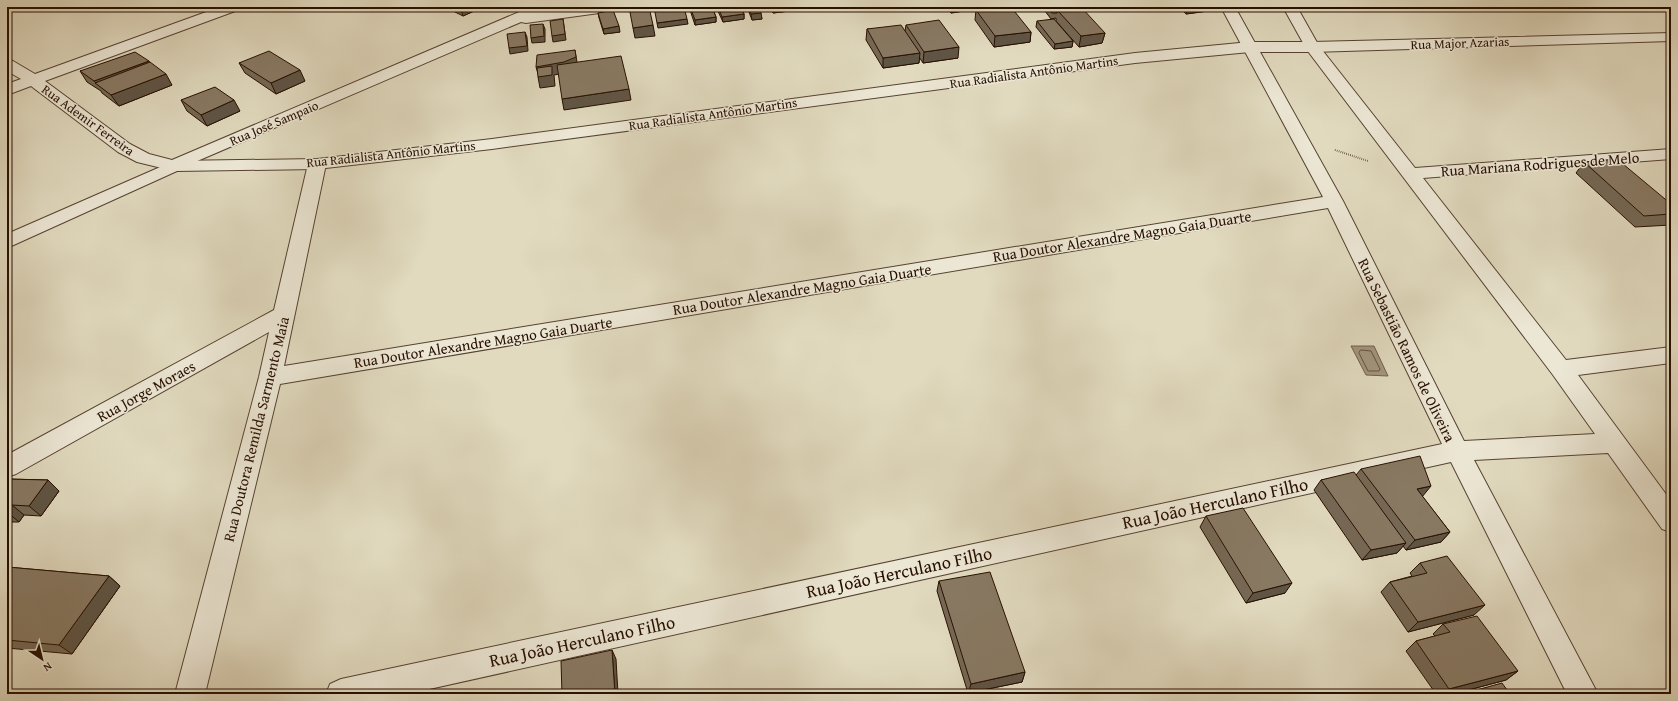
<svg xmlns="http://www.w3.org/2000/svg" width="1678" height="701" viewBox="0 0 1678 701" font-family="'Gentium Book Plus',serif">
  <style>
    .water { fill: #a2957e; stroke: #715f4c }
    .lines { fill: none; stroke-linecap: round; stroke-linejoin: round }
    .shore { stroke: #64523f; stroke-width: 1 }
    .minor-casing { stroke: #564230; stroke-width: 2 }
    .tertiary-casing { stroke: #564230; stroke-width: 2 }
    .path { stroke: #270f00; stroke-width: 2; stroke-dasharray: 0.5 1.5; stroke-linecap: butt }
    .minor { fill: #ece7d5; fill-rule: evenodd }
    .tertiary { fill: #ece7d5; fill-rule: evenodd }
    .wall { fill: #756855; stroke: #270f00 }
    .shaded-wall { fill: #5f5545; stroke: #270f00 }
    .building { fill: #887963; stroke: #270f00 }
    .labels { text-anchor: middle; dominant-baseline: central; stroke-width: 3; stroke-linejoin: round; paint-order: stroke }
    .far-street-label { font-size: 13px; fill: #270f00; stroke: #ece7d5 }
    .street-label { font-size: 15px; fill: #270f00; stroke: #ece7d5 }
    .near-street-label { font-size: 18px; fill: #270f00; stroke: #ece7d5 }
  </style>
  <rect width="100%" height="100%" fill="#e1dabf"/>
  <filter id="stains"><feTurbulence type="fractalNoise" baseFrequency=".005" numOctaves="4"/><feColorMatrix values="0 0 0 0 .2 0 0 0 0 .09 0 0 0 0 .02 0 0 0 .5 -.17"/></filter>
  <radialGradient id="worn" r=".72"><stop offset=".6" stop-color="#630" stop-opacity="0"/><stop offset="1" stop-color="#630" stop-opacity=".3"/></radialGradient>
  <!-- water -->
  <polygon class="water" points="1351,346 1374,346 1388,376 1366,375"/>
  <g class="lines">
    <!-- shore -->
    <polygon class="shore" points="1361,350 1371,351 1380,369 1379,371 1368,371 1359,353"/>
    <!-- minor casing -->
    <g class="minor-casing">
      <g id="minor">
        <polygon points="220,7 240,7 238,10 45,81 130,144 149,154 172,160 531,7 550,7 548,10 543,12 582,7 621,7 619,10 614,11 526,23 521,22 174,171 137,162 118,152 31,86 7,95 7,84 21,79 7,71 7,59 13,61 35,74"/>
        <polygon points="1221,7 1235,7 1343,201 1464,441 1595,434 1553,375 1307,50 1283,7 1297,7 1319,46 1415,168 1671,149 1671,159 1423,178 1566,360 1671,347 1671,363 1578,375 1671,501 1671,532 1662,529 1608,453 1474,460 1598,694 1567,694 1451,462 407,694 326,694 330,684 341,679 1442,444 1328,208 280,384 205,694 175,694 259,377 269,332 16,474 7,477 7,455 274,310 308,164 311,160 317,159 323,160 326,164 284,366 1323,197"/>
      </g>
    </g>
    <!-- tertiary casing -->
    <g class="tertiary-casing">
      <polygon id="tertiary" points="1671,33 1671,41 1312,52 1250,52 1135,63 492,149 317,169 177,171 7,248 7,234 174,161 317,159 492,139 1135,53 1250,42 1312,42"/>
    </g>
    <!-- path -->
    <polyline class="path" points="1335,150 1368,161"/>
    <!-- minor -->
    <use href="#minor" class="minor"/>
    <!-- tertiary -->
    <use href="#tertiary" class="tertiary"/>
  </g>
  <!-- wall -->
  <g class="wall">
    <polygon points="445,7 483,7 463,16"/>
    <polygon points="689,7 712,7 716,17 716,22 695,25"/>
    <polygon points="716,7 741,7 744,14 744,19 723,22"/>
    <polygon points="747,7 765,7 765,9 760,10 762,19 752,20"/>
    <polygon points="770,7 798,7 798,10 773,13"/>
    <polygon points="946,7 978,7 977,9 951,13"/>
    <polygon points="1046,7 1059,7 1061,10 1105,33 1102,43 1079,47 1056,21 1056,18 1051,19 1045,11"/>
    <polygon points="1179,7 1209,7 1208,11 1186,14"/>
    <polygon points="976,10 1031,32 1030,42 994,47 975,20"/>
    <polygon points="598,13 620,32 604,34 599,18"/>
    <polygon points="1037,21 1073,41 1072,47 1054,49 1036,27"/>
    <polygon points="906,25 958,58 923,63 919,57 919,63 883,68 866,40 867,29 905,31"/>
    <polygon points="149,63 172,85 119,106 102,93 101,91 87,82 80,71"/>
    <polygon points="239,63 305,81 276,94 245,73"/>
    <polygon points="181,100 240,111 207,126 187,111"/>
    <polygon points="1584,162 1671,204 1671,225 1635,227 1576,173"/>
    <polygon points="1361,469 1422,496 1450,532 1441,542 1406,550 1403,546 1397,553 1362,560 1314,490 1321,480 1356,475"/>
    <polygon points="7,479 48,480 59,491 41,516 24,515 19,522 7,522"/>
    <polygon points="1206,516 1285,593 1246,603 1200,527"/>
    <polygon points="1420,563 1474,615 1408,632 1381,592 1390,582 1412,576 1410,573"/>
    <polygon points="7,567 109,576 120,586 72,654 7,648"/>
    <polygon points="939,581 1025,672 1022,682 968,693 937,591"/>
    <polygon points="1443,624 1518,671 1506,680 1453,694 1436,694 1406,651 1416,641 1435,636 1433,634"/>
    <polygon points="1473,691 1510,694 1469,694"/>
  </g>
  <!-- shaded-wall -->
  <g class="shaded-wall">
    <polygon points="460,7 483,7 463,16"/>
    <polygon points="758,7 765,7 765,9 758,10"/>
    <polygon points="773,7 798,7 798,10 773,13"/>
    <polygon points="951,7 978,7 977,9 951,13"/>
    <polygon points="1188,7 1209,7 1208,11 1186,14"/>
    <polygon points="761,13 762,19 752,20 751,14"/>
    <polygon points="744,14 744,19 723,22 722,17"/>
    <polygon points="716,17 716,22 695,25 695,20"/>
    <polygon points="563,19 566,40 553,42 552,36"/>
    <polygon points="687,19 688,24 658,28 657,23"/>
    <polygon points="543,24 545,29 545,42 532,43 531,38"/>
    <polygon points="653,25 655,36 635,38 633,28"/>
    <polygon points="619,26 620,32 604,34 603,29"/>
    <polygon points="525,32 527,37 528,51 510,54 509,48"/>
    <polygon points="1031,32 1030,42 994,47 995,36"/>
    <polygon points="1105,33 1102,43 1079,47 1081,36"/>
    <polygon points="1073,41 1072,47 1054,49 1055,44"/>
    <polygon points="959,47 958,58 923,63 924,52"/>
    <polygon points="575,50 578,68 566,73 554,75 555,86 540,88 538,77 539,77 536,67"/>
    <polygon points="920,53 919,63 883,68 883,58"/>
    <polygon points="149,61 155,72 96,83 94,81"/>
    <polygon points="300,70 305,81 276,94 271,83"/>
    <polygon points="166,74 172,85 119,106 111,95"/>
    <polygon points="629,89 631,100 564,110 562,99"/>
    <polygon points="234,100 240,111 207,126 201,115"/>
    <polygon points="48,480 59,491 41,516 29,506"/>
    <polygon points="1431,486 1422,497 1417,489"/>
    <polygon points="12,505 24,515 19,522 7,512 7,511"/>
    <polygon points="1450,532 1441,542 1406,550 1415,540"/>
    <polygon points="1406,543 1397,553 1362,560 1371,550"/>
    <polygon points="109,576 120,586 72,654 59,645"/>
    <polygon points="1292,583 1285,593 1246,603 1253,593"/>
    <polygon points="1485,605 1474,615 1408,632 1418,622"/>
    <polygon points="612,650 616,659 618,694 615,694"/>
    <polygon points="1518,671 1506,680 1453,694 1443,694 1449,689"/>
    <polygon points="1025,672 1022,682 968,693 971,684"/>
  </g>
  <!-- building -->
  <g class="building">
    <polygon points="629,7 649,7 653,25 633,28"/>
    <polygon points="654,7 684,7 687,19 657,23"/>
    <polygon points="690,7 712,7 716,17 695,20"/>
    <polygon points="718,7 741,7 744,14 722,17"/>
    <polygon points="748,7 759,7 761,13 751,14"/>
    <polygon points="998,7 1011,7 1031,32 995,36 976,10"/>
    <polygon points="1047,7 1059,7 1061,10 1058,11 1057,13 1052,13"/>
    <polygon points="1081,7 1105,33 1081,36 1058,11"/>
    <polygon points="613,10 619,26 603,29 598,13"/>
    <polygon points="563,19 565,34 552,36 550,21"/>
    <polygon points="1054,19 1073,41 1055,44 1037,21"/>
    <polygon points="939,20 959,47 924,52 906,25"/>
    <polygon points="543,24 544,36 531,38 530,25"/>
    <polygon points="901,25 920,53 883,58 867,29"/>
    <polygon points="525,32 527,46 509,48 507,34"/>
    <polygon points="575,50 576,57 564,62 536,67 537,55"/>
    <polygon points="269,51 300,70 271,83 239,63"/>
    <polygon points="135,52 149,61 94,81 80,71"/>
    <polygon points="621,56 629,89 562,99 557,65"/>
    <polygon points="150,62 166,74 111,95 95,83"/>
    <polygon points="552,66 552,75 538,77 537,68"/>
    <polygon points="215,87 234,100 201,115 181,100"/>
    <polygon points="1617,159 1671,204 1671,214 1644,216 1584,162"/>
    <polygon points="1420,456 1431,486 1417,489 1450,532 1415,540 1361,469"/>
    <polygon points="1354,472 1406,543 1371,550 1321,480"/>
    <polygon points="7,479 48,480 29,506 12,505 7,511"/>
    <polygon points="1243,508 1292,583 1253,593 1206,516"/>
    <polygon points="1447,556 1485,605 1418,622 1390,582 1427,573 1420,563"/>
    <polygon points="7,567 109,576 59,645 7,640"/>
    <polygon points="990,572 1025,672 971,684 939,581"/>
    <polygon points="1477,616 1518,671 1449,689 1416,641 1450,632 1443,624"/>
    <polygon points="612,650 615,694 562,694 561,661"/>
    <polygon points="1502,683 1510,694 1475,694 1473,691"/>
  </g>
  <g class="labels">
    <!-- far-street labels -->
    <g class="far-street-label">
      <text transform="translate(1460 43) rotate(-2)">Rua Major Azarias</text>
      <text transform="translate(1034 72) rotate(-8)">Rua Radialista Antônio Martins</text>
      <text transform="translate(713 114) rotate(-8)">Rua Radialista Antônio Martins</text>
      <text transform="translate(88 120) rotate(36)">Rua Ademir Ferreira</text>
      <text transform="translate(274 123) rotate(-23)">Rua José Sampaio</text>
      <text transform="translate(391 154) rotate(-6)">Rua Radialista Antônio Martins</text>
    </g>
    <!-- street labels -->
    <g class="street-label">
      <text transform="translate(1540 164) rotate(-4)">Rua Mariana Rodrigues de Melo</text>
      <text transform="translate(1122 236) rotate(-9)">Rua Doutor Alexandre Magno Gaia Duarte</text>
      <text transform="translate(802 289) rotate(-9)">Rua Doutor Alexandre Magno Gaia Duarte</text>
      <text transform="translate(483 342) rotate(-9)">Rua Doutor Alexandre Magno Gaia Duarte</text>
      <text transform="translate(1407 350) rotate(64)">Rua Sebastião Ramos de Oliveira</text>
      <text transform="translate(146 391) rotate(-29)">Rua Jorge Moraes</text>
      <text transform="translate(256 429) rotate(-76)">Rua Doutora Remilda Sarmento Maia</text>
    </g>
    <!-- near-street labels -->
    <g class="near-street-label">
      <text transform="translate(1215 503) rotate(-12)">Rua João Herculano Filho</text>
      <text transform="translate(899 572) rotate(-12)">Rua João Herculano Filho</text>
      <text transform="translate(582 641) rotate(-12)">Rua João Herculano Filho</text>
    </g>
  </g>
  <!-- margin -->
  <rect width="1678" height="701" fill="none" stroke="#e1dabf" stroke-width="24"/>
  <rect x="8" y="8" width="1662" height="685" fill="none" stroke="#270f00" stroke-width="2"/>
  <rect x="12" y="12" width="1654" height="677" fill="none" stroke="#270f00"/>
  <!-- north arrow -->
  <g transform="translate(42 659) rotate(145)" stroke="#ece7d5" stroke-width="3" paint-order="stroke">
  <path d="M0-3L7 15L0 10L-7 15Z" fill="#270f00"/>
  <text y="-6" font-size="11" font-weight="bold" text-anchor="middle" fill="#270f00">N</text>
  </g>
  <rect width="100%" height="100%" filter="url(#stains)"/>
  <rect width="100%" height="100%" fill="url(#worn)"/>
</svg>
